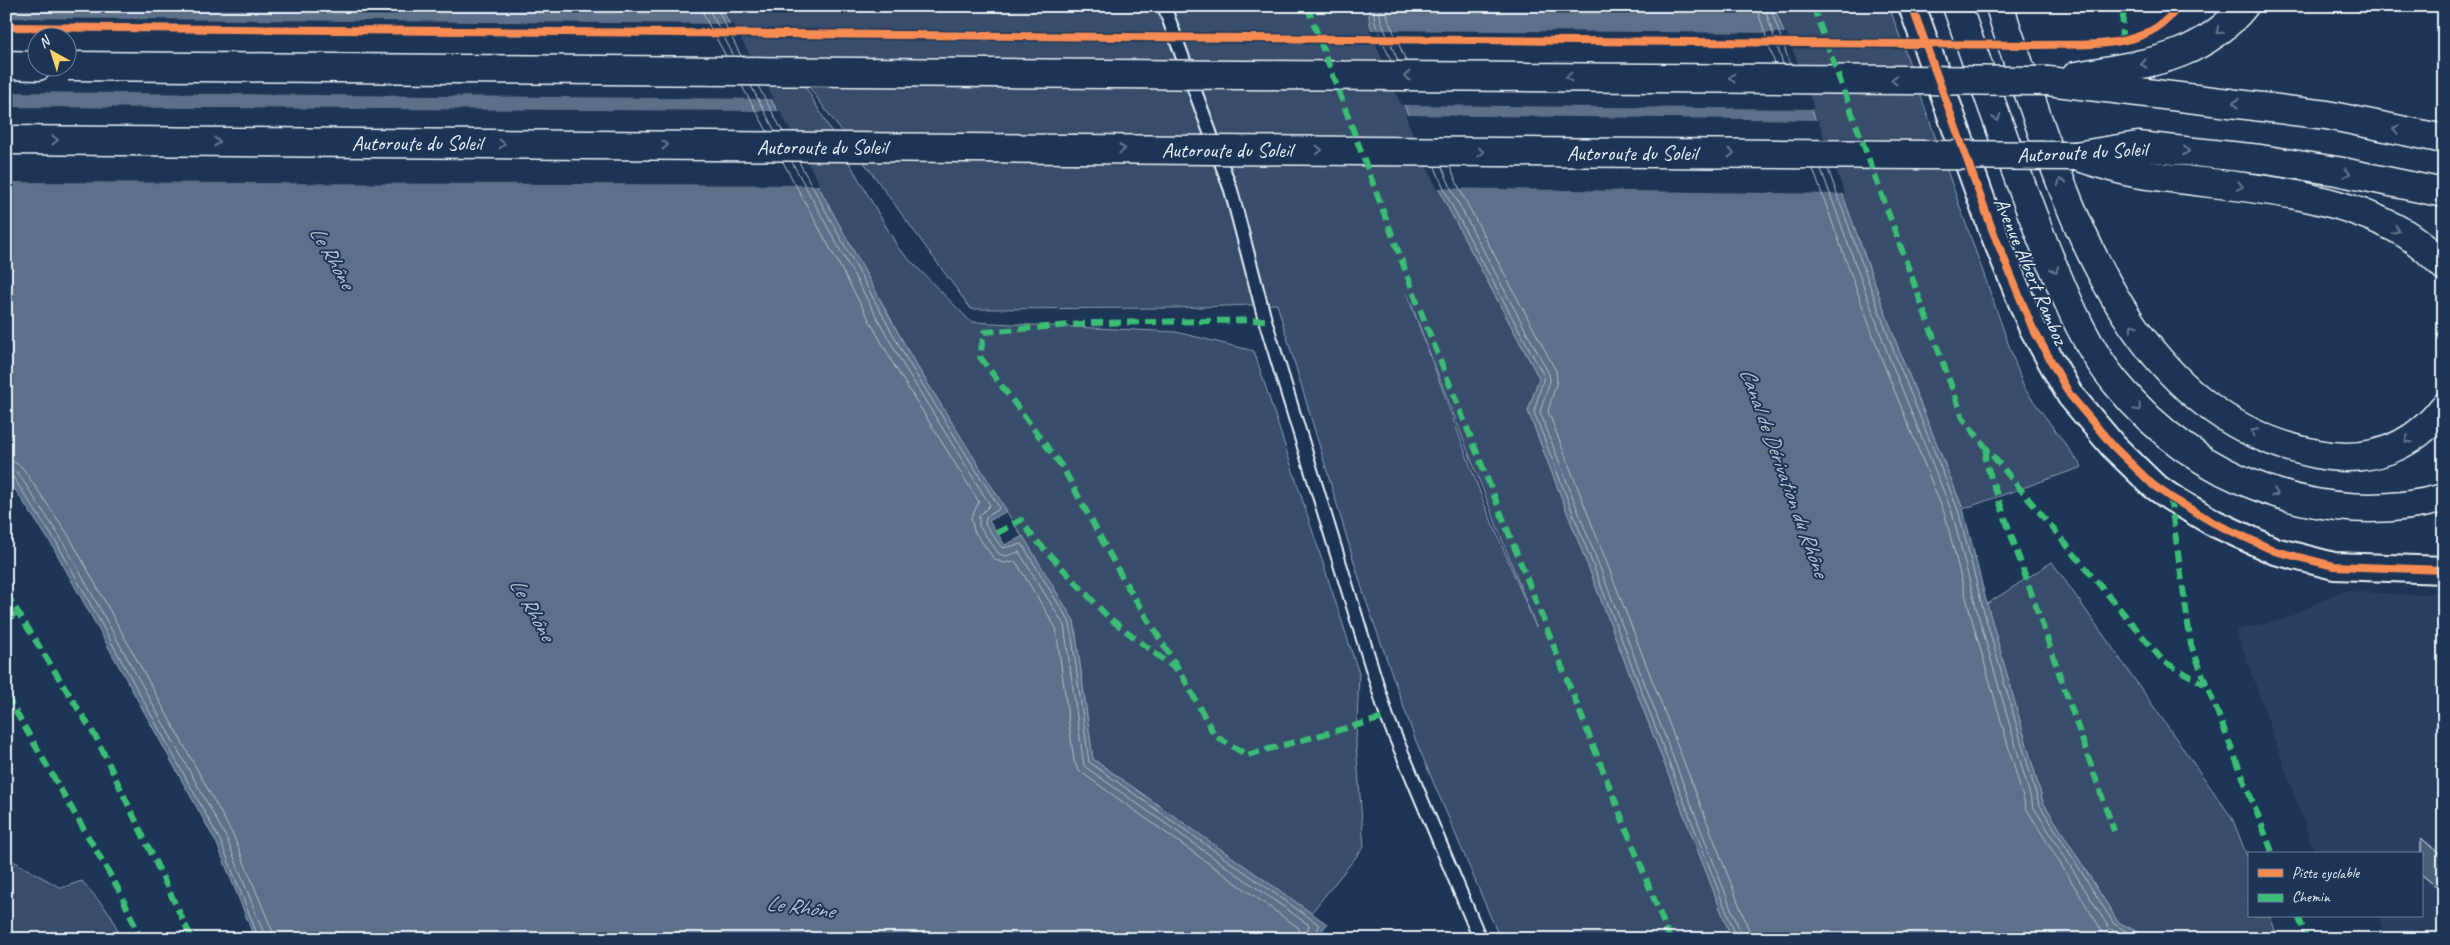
<svg xmlns="http://www.w3.org/2000/svg" width="2450" height="945" viewBox="0 0 2450 945" font-family="Caveat,sans-serif">
  <style>
    .built { fill: #2a4162 }
    .green { fill: #374d6c; stroke: #909fb2; fill-rule: evenodd }
    .water { fill: #5d7089; stroke: #95a4b5; fill-rule: evenodd }
    .pier { fill: #1d3557; fill-rule: evenodd }
    .lines { fill: none; stroke-linecap: round; stroke-linejoin: round }
    .shore { stroke: #b0bdcc; stroke-width: 1 }
    .building { fill: #495e7a; stroke: #e8f1f8 }
    .service-casing { stroke: #e8f1f8; stroke-width: 16 }
    .minor-casing { stroke: #e8f1f8; stroke-width: 30 }
    .trunk-casing { stroke: #e8f1f8; stroke-width: 31 }
    .motorway-casing { stroke: #e8f1f8; stroke-width: 31 }
    .service { stroke: #1d3557; stroke-width: 12 }
    .minor { stroke: #1d3557; stroke-width: 26 }
    .trunk { stroke: #1d3557; stroke-width: 28 }
    .motorway { stroke: #1d3557; stroke-width: 28 }
    .motorway-bridge-casing { stroke: #e8f1f8; stroke-width: 31; stroke-linecap: butt }
    .motorway-bridge { stroke: #1d3557; stroke-width: 28 }
    .quiet { stroke: #3abd76; stroke-width: 6; stroke-dasharray: 12 6; stroke-linecap: butt }
    .cycleway-casing { stroke: #1d3557; stroke-width: 11 }
    .cycleway { stroke: #f68b52; stroke-width: 8 }
    .oneway { stroke: #64778f }
    .labels { text-anchor: middle; dominant-baseline: central; stroke-width: 4; stroke-linejoin: round; paint-order: stroke }
    .street-label { font-size: 21px; fill: #e8f1f8; stroke: #1d3557 }
    .water-label { font-size: 22px; font-style: italic; fill: #b7c4d1; stroke: #1d3557 }
  </style>
  <rect width="100%" height="100%" fill="#1d3557"/>
  <filter id="ink" filterUnits="userSpaceOnUse"><feTurbulence type="fractalNoise" baseFrequency=".02" numOctaves="2"/><feDisplacementMap in="SourceGraphic" scale="10" xChannelSelector="R" yChannelSelector="G"/><feConvolveMatrix kernelMatrix="1 2 1 2 8 2 1 2 1" color-interpolation-filters="sRGB"/></filter>
  <g filter="url(#ink)">
    <!-- built -->
    <polygon class="built" points="2341,591 2413,595 2444,591 2444,939 2386,939 2378,916 2421,916 2421,854 2315,854 2236,630 2283,620"/>
    <!-- green -->
    <g class="green">
      <path d="M 720,6 L 1368,6 L 1370,24 L 1445,202 L 1539,378 L 1528,411 L 1732,939 L 1500,939 L 1415,739 L 1364,595 L 1277,304 L 1174,308 L 971,309 L 793,65 L 899,249 L 971,322 L 1176,332 L 1254,351 L 1359,674 L 1356,744 L 1364,847 L 1311,913 L 1093,759 L 1074,621 L 912,358 ZM 1407,293 L 1407,294 L 1536,627 L 1484,503 Z"/>
      <polygon points="1774,6 1889,6 2024,388 2082,467 1963,509 1900,353"/>
      <polygon points="2052,562 2232,818 2249,861 2249,916 2270,916 2278,939 2151,939 2118,922 2043,802 1987,604"/>
      <polygon points="6,857 61,888 82,881 111,915 121,939 6,939"/>
    </g>
    <!-- water -->
    <g class="water">
      <path d="M 6,6 L 720,6 L 912,358 L 1007,511 L 989,521 L 1005,545 L 1023,536 L 1074,621 L 1093,759 L 1327,924 L 1316,939 L 255,939 L 217,844 L 52,545 L 6,476 ZM 38,38 L 68,38 L 68,68 L 38,68 Z"/>
      <polygon points="1368,6 1774,6 1900,353 1963,509 1987,604 2043,802 2118,922 2151,939 1732,939 1528,411 1539,378 1445,202 1370,24"/>
    </g>
    <!-- pier -->
    <g class="pier">
      <path d="M 6,18 L 733,24 L 774,99 L 6,92 ZM 38,38 L 68,38 L 68,68 L 38,68 Z"/>
      <polygon points="1370,30 1787,33 1814,109 1401,105"/>
      <polygon points="6,107 780,111 820,185 6,182"/>
      <polygon points="1405,115 1818,120 1845,194 1436,188"/>
    </g>
    <g class="lines">
      <!-- shore -->
      <g class="shore">
        <polyline points="702,6 704,16 726,56"/>
        <polyline points="710,6 711,13 734,56"/>
        <polyline points="716,6 741,56"/>
        <polyline points="1373,6 1375,23 1391,61"/>
        <polyline points="1379,6 1381,21 1398,61"/>
        <polyline points="1387,6 1388,19 1406,61"/>
        <polyline points="1756,6 1775,64"/>
        <polyline points="1764,6 1783,64"/>
        <polyline points="1770,6 1790,64"/>
        <polyline points="742,86 767,131"/>
        <polyline points="751,86 775,131"/>
        <polyline points="758,86 783,132"/>
        <polyline points="783,162 895,367 979,502 971,518 974,531 994,559 1003,563 1016,562 1056,628 1074,761 1078,770 1299,928 1299,939"/>
        <polyline points="792,162 902,363 990,505 979,516 979,526 999,554 1006,556 1019,552 1064,625 1084,766 1309,925 1306,939"/>
        <polyline points="799,162 907,360 999,507 998,510 986,517 985,524 1002,548 1022,544 1070,623 1089,762 1318,924 1319,927 1313,939"/>
        <polyline points="1435,167 1449,200 1544,376 1534,412 1737,939"/>
        <polyline points="1442,167 1455,197 1549,374 1550,381 1540,412 1743,939"/>
        <polyline points="1450,167 1462,194 1556,371 1557,381 1548,411 1749,930 1751,939"/>
        <polyline points="1813,169 1882,360 1945,515 1969,609 2026,808 2102,931 2110,939"/>
        <polyline points="1821,169 1889,357 1952,512 1976,607 2033,806 2109,928 2127,939"/>
        <polyline points="1828,169 1895,355 1958,510 1982,605 2039,804 2114,924 2140,939"/>
        <polyline points="6,460 14,462 22,467 69,536 233,835 272,930 273,939"/>
        <polyline points="6,468 18,473 62,540 227,839 266,939"/>
        <polyline points="6,474 13,477 57,543 221,842 259,939"/>
      </g>
    </g>
    <!-- building -->
    <polygon class="building" points="2421,838 2444,857 2444,893 2421,874"/>
    <g class="lines">
      <!-- service casing -->
      <g class="service-casing">
        <polyline id="service" points="1164,6 1231,190 1265,320 1387,717 1480,939"/>
      </g>
      <!-- minor casing -->
      <g class="minor-casing">
        <polyline id="minor" points="1912,6 1992,229 2032,327 2070,395 2113,446 2153,485 2170,497 2214,523 2275,551 2334,566 2444,570"/>
      </g>
      <!-- trunk casing -->
      <g class="trunk-casing">
        <g id="trunk">
          <path d="M 2000,6 L 2006,27 C 2064,190 2119,415 2317,454 C 2369,464 2412,449 2444,407"/>
          <path d="M 2075,156 C 2097,162 2119,171 2141,174 C 2229,188 2327,187 2406,234 C 2420,243 2432,254 2444,266"/>
        </g>
      </g>
      <!-- motorway casing -->
      <g class="motorway-casing">
        <g id="motorway">
          <path d="M 1957,6 C 1987,91 2016,176 2050,259 C 2068,302 2086,347 2116,383 C 2156,432 2207,469 2267,490 C 2323,510 2386,514 2444,498"/>
          <polyline points="6,65 38,66"/>
          <path d="M 2076,76 C 2141,64 2200,61 2244,6"/>
          <polyline points="2048,81 2327,115 2444,139"/>
          <polyline points="6,140 1073,149"/>
          <polyline points="2075,156 2138,146 2260,159 2337,171 2444,193"/>
        </g>
      </g>
      <!-- service -->
      <use href="#service" class="service"/>
      <!-- minor -->
      <use href="#minor" class="minor"/>
      <!-- trunk -->
      <use href="#trunk" class="trunk"/>
      <!-- motorway -->
      <use href="#motorway" class="motorway"/>
      <!-- motorway-bridge casing -->
      <g class="motorway-bridge-casing">
        <g id="motorway-bridge">
          <polyline points="68,66 2048,81"/>
          <polyline points="1073,149 2075,156"/>
        </g>
      </g>
      <!-- motorway-bridge -->
      <use href="#motorway-bridge" class="motorway-bridge"/>
      <!-- quiet -->
      <g class="quiet">
        <polyline points="1307,6 1419,307 1670,939"/>
        <polyline points="1813,6 1963,418 1987,449 2163,661 2204,684"/>
        <polyline points="2121,42 2124,6"/>
        <polyline points="1265,320 1095,323 984,332 980,357 1063,468 1123,579 1181,673 1215,736 1247,755 1387,717"/>
        <polyline points="1987,449 1985,460 2114,831"/>
        <polyline points="2170,497 2191,645 2273,854"/>
        <polyline points="997,533 1021,520 1033,537 1109,618 1177,670"/>
        <polyline points="6,593 97,739 192,939"/>
        <polyline points="6,621 18,611"/>
        <polyline points="6,695 119,890 141,939"/>
        <polyline points="2298,916 2307,939"/>
      </g>
      <!-- cycleway casing -->
      <g class="cycleway-casing">
        <g id="cycleway">
          <polyline points="1912,6 1992,229 2032,327 2070,395 2113,446 2153,485 2170,497 2214,523 2275,551 2334,566 2444,570"/>
          <path d="M 6,27 L 2034,45 C 2083,43 2148,53 2178,6"/>
        </g>
      </g>
      <!-- cycleway -->
      <use href="#cycleway" class="cycleway"/>
    </g>
    <!-- one-way arrows -->
    <defs><path id="oneway-chevron" d="M-2-3.5L2.5 0L-2 3.5" fill="none" stroke-width="1.6" stroke-linecap="round" stroke-linejoin="round" transform="scale(1.25)"/></defs>
    <g class="oneway">
      <use href="#oneway-chevron" transform="translate(2219 31) rotate(141)"/>
      <use href="#oneway-chevron" transform="translate(2144 64) rotate(170)"/>
      <use href="#oneway-chevron" transform="translate(1407 76) rotate(-180)"/>
      <use href="#oneway-chevron" transform="translate(1569 77) rotate(-180)"/>
      <use href="#oneway-chevron" transform="translate(1732 78) rotate(-180)"/>
      <use href="#oneway-chevron" transform="translate(1894 80) rotate(-180)"/>
      <use href="#oneway-chevron" transform="translate(2236 103) rotate(-174)"/>
      <use href="#oneway-chevron" transform="translate(1997 118) rotate(70)"/>
      <use href="#oneway-chevron" transform="translate(2396 129) rotate(-169)"/>
      <use href="#oneway-chevron" transform="translate(55 140)"/>
      <use href="#oneway-chevron" transform="translate(217 142)"/>
      <use href="#oneway-chevron" transform="translate(502 144)"/>
      <use href="#oneway-chevron" transform="translate(665 145)"/>
      <use href="#oneway-chevron" transform="translate(1122 149)"/>
      <use href="#oneway-chevron" transform="translate(1319 150)"/>
      <use href="#oneway-chevron" transform="translate(2186 151) rotate(6)"/>
      <use href="#oneway-chevron" transform="translate(1481 152)"/>
      <use href="#oneway-chevron" transform="translate(1731 153)"/>
      <use href="#oneway-chevron" transform="translate(2347 173) rotate(11)"/>
      <use href="#oneway-chevron" transform="translate(2061 182) rotate(-110)"/>
      <use href="#oneway-chevron" transform="translate(2240 186) rotate(11)"/>
      <use href="#oneway-chevron" transform="translate(2396 230) rotate(25)"/>
      <use href="#oneway-chevron" transform="translate(2055 270) rotate(67)"/>
      <use href="#oneway-chevron" transform="translate(2133 327) rotate(-125)"/>
      <use href="#oneway-chevron" transform="translate(2138 408) rotate(46)"/>
      <use href="#oneway-chevron" transform="translate(2254 432) rotate(-152)"/>
      <use href="#oneway-chevron" transform="translate(2408 440) rotate(147)"/>
      <use href="#oneway-chevron" transform="translate(2275 493) rotate(19)"/>
    </g>
  </g>
  <g class="labels">
    <!-- street labels -->
    <g class="street-label">
      <text x="417" y="143">Autoroute du Soleil</text>
      <text x="822" y="147">Autoroute du Soleil</text>
      <text x="1227" y="150">Autoroute du Soleil</text>
      <text transform="translate(2082 152) rotate(-3)">Autoroute du Soleil</text>
      <text x="1632" y="153">Autoroute du Soleil</text>
      <text transform="translate(2031 271) rotate(67)">Avenue Albert Ramboz</text>
    </g>
    <!-- water labels -->
    <g class="water-label">
      <text transform="translate(332 257) rotate(60)">Le Rhône</text>
      <text transform="translate(1784 472) rotate(70)">Canal de Dérivation du Rhône</text>
      <text transform="translate(532 609) rotate(60)">Le Rhône</text>
      <text transform="translate(800 907) rotate(7)">Le Rhône</text>
    </g>
  </g>
  <!-- margin -->
  <rect width="2450" height="945" fill="none" stroke="#1d3557" stroke-width="25"/>
  <rect x="12" y="12" width="2425" height="920" fill="none" stroke="#e8f1f8" stroke-width="2" filter="url(#ink)"/>
  <!-- legend -->
  <rect x="2248" y="852" width="175" height="65" fill="#1d3557" stroke="#6e8097"/>
  <rect x="2258" y="869" width="25" height="8" fill="#f68b52" stroke="#6e8097"/>
  <text x="2292" y="878" font-size="15" fill="#e8f1f8">Piste cyclable</text>
  <rect x="2258" y="894" width="25" height="8" fill="#3abd76" stroke="#6e8097"/>
  <text x="2292" y="902" font-size="15" fill="#e8f1f8">Chemin</text>
  <!-- north arrow -->
  <g transform="translate(52 52) rotate(321)"><circle r="24" fill="#1d3557" stroke="#6e8097"/>
  <path d="M0-4L9 19L0 12L-9 19Z" fill="#ffd166"/>
  <text y="-8" font-size="14" font-weight="bold" text-anchor="middle" fill="#e8f1f8">N</text>
  </g>
</svg>
